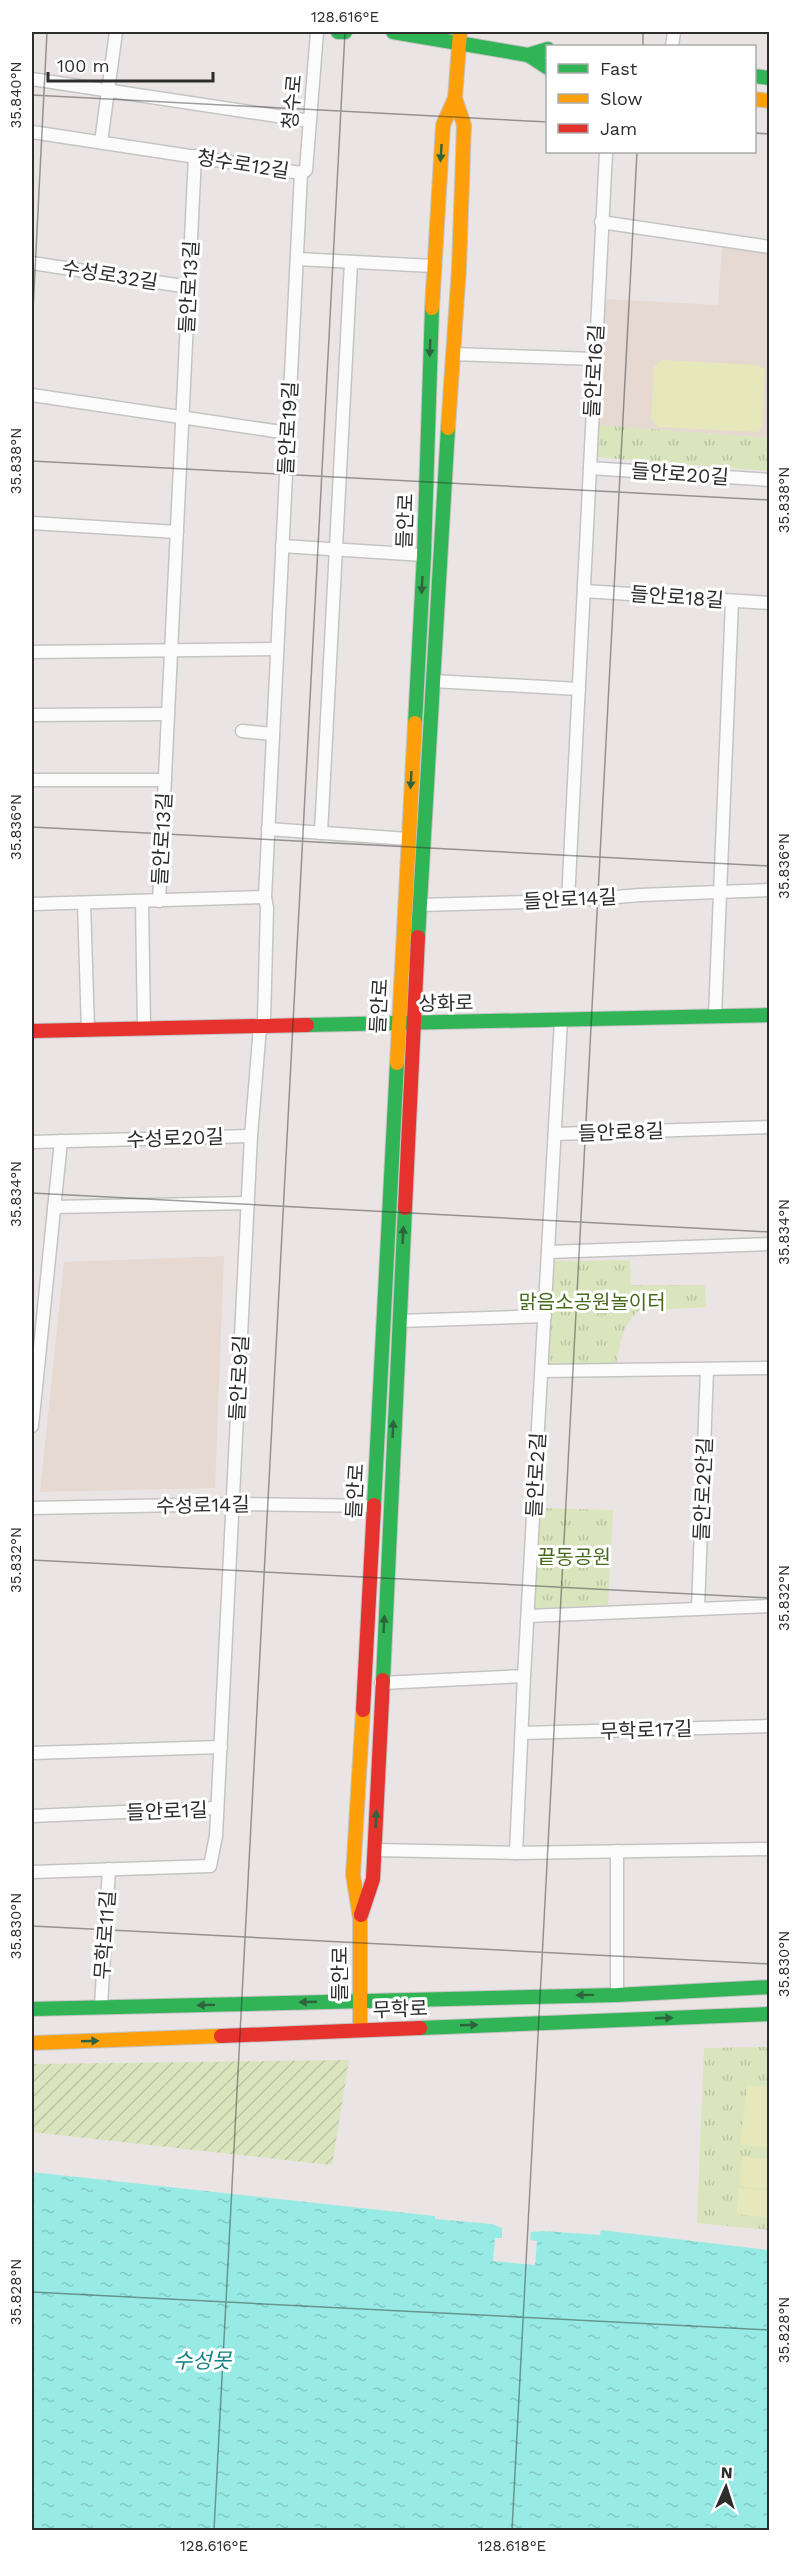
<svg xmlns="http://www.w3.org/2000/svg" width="801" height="2562" viewBox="0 0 801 2562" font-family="'Work Sans','Noto Sans KR',sans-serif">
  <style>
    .education { fill: #e5d9d2 }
    .park { fill: url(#park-tufts) }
    .garden { fill: url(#garden-furrows) }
    .pitch { fill: #e6e8bb }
    .water { fill: url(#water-ripples) }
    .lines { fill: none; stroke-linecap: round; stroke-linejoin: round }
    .street-casing { stroke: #c5c4c4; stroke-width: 15 }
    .fast-casing { stroke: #c5c4c4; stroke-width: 16 }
    .slow-casing { stroke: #c5c4c4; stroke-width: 16 }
    .jam-casing { stroke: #c5c4c4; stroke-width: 16 }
    .street { stroke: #fcfbfb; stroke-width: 12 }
    .fast { stroke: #30b455; stroke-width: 14 }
    .slow { stroke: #ff9f0a; stroke-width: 14 }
    .jam { stroke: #e5322d; stroke-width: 14 }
    .oneway { fill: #2e633d }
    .ticks { fill: none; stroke: #2d2d2d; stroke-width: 1.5; stroke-opacity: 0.45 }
    .labels { text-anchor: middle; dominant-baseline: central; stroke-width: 6; stroke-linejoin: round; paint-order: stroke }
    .street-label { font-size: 20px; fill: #2d2d2d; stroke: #fff }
    .park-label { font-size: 20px; fill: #476b1c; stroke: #fff }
    .water-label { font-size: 21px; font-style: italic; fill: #0f8283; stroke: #fff }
    .neatline { fill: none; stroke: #2d2d2d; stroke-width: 2 }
    .ticks-label { font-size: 15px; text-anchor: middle; fill: #2d2d2d }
  </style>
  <defs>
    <pattern id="park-tufts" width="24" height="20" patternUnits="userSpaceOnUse" patternTransform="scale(1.5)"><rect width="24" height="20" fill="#dae4bd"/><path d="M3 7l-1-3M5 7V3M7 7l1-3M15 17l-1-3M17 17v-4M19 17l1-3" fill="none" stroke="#bbc4a3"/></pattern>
    <pattern id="garden-furrows" width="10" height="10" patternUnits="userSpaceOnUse" patternTransform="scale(1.5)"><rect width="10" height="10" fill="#dae4bd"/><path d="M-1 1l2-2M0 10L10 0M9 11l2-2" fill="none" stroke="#bbc4a3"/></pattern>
    <pattern id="water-ripples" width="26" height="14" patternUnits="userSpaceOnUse" patternTransform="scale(1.5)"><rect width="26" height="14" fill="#98ebe5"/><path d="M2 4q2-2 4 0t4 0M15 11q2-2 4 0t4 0" fill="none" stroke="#83cac5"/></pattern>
  </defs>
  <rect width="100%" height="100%" fill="#eae5e4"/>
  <!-- education -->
  <g class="education">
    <polygon points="722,247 769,253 769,438 597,425 603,299 718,305"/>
    <polygon points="224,1256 215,1488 40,1492 64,1262"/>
  </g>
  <!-- park -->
  <g class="park">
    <polygon points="597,425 769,438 767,471 595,457"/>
    <path d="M 630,1260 L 631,1285 L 705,1285 L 706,1307 L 638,1311 C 623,1326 619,1343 617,1364 L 546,1367 L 553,1261 Z"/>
    <polygon points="541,1508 613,1510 608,1605 534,1609"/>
    <polygon points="769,2047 769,2230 697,2223 704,2048"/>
  </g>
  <!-- garden -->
  <polygon class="garden" points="349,2060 332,2165 32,2132 32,2064"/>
  <!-- pitch -->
  <g class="pitch">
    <polygon points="662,360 758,365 765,370 762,427 758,432 658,427 651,419 654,367"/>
    <polygon points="747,2085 769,2087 769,2148 740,2145"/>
    <polygon points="742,2157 769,2159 769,2189 740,2186"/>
    <polygon points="739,2188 769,2191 769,2218 736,2214"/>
  </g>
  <!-- water -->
  <polygon class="water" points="32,2172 435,2216 435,2219 492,2224 502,2228 502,2238 495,2238 493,2261 535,2265 537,2241 530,2240 531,2232 543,2231 600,2235 601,2230 769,2250 769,2530 32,2530"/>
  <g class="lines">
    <!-- street casing -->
    <g class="street-casing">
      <g id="street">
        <polyline points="672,46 674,32"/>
        <polyline points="32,79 310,121"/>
        <polyline points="32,132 301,173 265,897 32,904"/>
        <polyline points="101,142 116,32"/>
        <polyline points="301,173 306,170 317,32"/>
        <polyline points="601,222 770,247"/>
        <polyline points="297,259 433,266"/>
        <polyline points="32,263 189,287"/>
        <polyline points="453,354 595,359"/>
        <polyline points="32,395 288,433"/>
        <polyline points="590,468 770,480"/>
        <polyline points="32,523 177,532"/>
        <polyline points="282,546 424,555"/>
        <polyline points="584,591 770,603"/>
        <polyline points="32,652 277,649"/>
        <polyline points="433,681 579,689"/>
        <polyline points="32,715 168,714"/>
        <polyline points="242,731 273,734"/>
        <polyline points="32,780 165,780"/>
        <polyline points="268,829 408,839"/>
        <polyline points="321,833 351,262"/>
        <polyline points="142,901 144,1029"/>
        <polyline points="159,901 195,156"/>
        <polyline points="568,901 606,152"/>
        <polyline points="84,903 88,1030"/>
        <polyline points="420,905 568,901 640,895 770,890"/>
        <polyline points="715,1016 732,601"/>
        <polyline points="555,1134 770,1127"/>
        <polyline points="32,1142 251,1136"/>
        <polyline points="54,1207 248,1203"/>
        <polyline points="548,1252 770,1244"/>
        <polyline points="399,1321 545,1316"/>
        <polyline points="542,1371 770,1368"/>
        <polyline points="32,1426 61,1141"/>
        <polyline points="32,1508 233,1504 374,1506"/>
        <polyline points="698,1609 707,1369"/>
        <polyline points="528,1616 770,1606"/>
        <polyline points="381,1683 524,1676 561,1020"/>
        <polyline points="522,1733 770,1726"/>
        <polyline points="32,1753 221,1747"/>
        <polyline points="32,1816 217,1808"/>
        <polyline points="375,1850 516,1853 770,1849"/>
        <polyline points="516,1853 524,1676"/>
        <polyline points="32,1872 210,1866 216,1836 251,1136 260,1027 264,1020 267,908 265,897"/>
        <polyline points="617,1995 617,1851"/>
        <polyline points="101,2006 109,1869"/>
      </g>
    </g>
    <!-- fast casing -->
    <g class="fast-casing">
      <g id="fast">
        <polyline points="338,32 345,32"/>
        <polyline points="393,32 528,55 548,49"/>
        <polyline points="528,55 548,68"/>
        <polyline points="754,76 770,78"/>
        <polyline points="415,723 424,555 432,308"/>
        <polyline points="418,937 448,428"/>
        <polyline points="307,1025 770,1015"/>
        <polyline points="374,1505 397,1063"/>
        <polyline points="383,1680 405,1208"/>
        <polyline points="32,2009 617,1995 770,1987"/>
        <polyline points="420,2028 770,2014"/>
      </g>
    </g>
    <!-- slow casing -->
    <g class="slow-casing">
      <g id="slow">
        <polyline points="754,99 770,101"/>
        <polyline points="432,308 443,125 455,98 460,32"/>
        <polyline points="448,428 459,268 464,125 455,98"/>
        <polyline points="397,1063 415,723"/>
        <polyline points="360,2030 360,1918 353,1875 363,1710"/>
        <polyline points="32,2043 221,2036"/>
      </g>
    </g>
    <!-- jam casing -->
    <g class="jam-casing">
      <g id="jam">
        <polyline points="32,1031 307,1025"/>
        <polyline points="405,1208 418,937"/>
        <polyline points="363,1710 374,1505"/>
        <polyline points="361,1915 373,1879 383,1680"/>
        <polyline points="221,2036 420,2028"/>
      </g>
    </g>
    <!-- street -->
    <use href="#street" class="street"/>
    <!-- fast -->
    <use href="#fast" class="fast"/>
    <!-- slow -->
    <use href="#slow" class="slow"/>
    <!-- jam -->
    <use href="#jam" class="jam"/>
  </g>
  <!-- one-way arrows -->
  <defs><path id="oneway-solid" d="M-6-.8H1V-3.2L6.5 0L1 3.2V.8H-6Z" transform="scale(1.5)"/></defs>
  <g class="oneway">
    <use href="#oneway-solid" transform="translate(441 153) rotate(94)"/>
    <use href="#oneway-solid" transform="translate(430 348) rotate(92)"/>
    <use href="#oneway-solid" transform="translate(422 585) rotate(93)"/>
    <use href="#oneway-solid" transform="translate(411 780) rotate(93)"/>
    <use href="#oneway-solid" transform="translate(403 1235) rotate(-87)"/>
    <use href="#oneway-solid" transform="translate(393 1429) rotate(-87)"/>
    <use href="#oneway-solid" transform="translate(384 1624) rotate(-87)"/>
    <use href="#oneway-solid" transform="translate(376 1819) rotate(-88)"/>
    <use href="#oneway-solid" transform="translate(585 1995) rotate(179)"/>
    <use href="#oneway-solid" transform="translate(308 2002) rotate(178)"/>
    <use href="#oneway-solid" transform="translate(206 2005) rotate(179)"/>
    <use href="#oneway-solid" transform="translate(664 2018) rotate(-2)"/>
    <use href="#oneway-solid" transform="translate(469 2025) rotate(-2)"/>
    <use href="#oneway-solid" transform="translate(90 2041) rotate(-2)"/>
  </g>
  <!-- ticks -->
  <path class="ticks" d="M 643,46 L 643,32M 32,95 L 548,122M 754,133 L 770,134M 32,331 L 47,32M 32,461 L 770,500M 32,827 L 770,866M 32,1193 L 770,1232M 32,1560 L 770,1598M 32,1926 L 770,1964M 32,2292 L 770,2330M 214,2530 L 345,32M 512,2530 L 637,152"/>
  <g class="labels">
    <!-- street labels -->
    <g class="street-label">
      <text transform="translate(292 102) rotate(-85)">청수로</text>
      <text transform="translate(243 164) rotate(9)">청수로12길</text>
      <text transform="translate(110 275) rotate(9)">수성로32길</text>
      <text transform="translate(189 287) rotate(-87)">들안로13길</text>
      <text transform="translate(594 371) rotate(-87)">들안로16길</text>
      <text transform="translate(288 428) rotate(-87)">들안로19길</text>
      <text transform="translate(680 474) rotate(4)">들안로20길</text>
      <text transform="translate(405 521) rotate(-88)">들안로</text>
      <text transform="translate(677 597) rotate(4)">들안로18길</text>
      <text transform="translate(162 839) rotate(-87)">들안로13길</text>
      <text transform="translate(570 899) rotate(-3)">들안로14길</text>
      <text transform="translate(446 1003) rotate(-1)">상화로</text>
      <text transform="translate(379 1006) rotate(-87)">들안로</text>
      <text transform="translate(621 1132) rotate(-2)">들안로8길</text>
      <text transform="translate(175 1138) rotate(-2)">수성로20길</text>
      <text transform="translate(239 1378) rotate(-87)">들안로9길</text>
      <text transform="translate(536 1475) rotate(-87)">들안로2길</text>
      <text transform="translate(703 1489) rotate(-88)">들안로2안길</text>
      <text transform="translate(355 1491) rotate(-87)">들안로</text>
      <text transform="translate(203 1505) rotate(-1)">수성로14길</text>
      <text transform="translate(646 1730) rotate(-2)">무학로17길</text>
      <text transform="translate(167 1811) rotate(-2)">들안로1길</text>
      <text transform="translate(105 1935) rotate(-86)">무학로11길</text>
      <text transform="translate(340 1974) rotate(-90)">들안로</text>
      <text transform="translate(400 2009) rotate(-2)">무학로</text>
    </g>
    <!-- park labels -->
    <g class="park-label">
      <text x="592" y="1302">맑음소공원놀이터</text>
      <text x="574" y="1557">끝동공원</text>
    </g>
    <!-- water labels -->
    <g class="water-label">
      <text x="202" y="2360">수성못</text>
    </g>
  </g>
  <!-- border -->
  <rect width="801" height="2562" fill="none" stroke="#ffffff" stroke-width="66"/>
  <!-- legend -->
  <rect x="546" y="45" width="210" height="108" fill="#ffffff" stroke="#ababab" stroke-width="1.5"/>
  <rect x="558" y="64" width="30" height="9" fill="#30b455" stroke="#ababab" stroke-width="1.5"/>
  <text x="600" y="75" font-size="18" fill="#2d2d2d">Fast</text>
  <rect x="558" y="94" width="30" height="9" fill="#ff9f0a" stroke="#ababab" stroke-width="1.5"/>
  <text x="600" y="105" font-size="18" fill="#2d2d2d">Slow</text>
  <rect x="558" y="124" width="30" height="9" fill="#e5322d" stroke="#ababab" stroke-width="1.5"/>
  <text x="600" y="135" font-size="18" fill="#2d2d2d">Jam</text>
  <!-- north arrow -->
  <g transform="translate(726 2487) rotate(3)" stroke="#ffffff" stroke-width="4.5" paint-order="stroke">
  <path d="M0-4.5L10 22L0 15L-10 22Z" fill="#2d2d2d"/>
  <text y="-9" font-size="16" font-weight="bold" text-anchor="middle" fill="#2d2d2d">N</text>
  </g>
  <!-- scale -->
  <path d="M48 72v9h165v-9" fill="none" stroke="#2d2d2d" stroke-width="3"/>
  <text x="57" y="72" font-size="18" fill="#2d2d2d" stroke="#ffffff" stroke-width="4.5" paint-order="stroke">100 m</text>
  <rect x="33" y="33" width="735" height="2496" class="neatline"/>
  <g class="ticks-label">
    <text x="345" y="22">128.616°E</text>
    <text transform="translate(16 95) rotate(-90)" y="5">35.840°N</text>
    <text transform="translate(16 461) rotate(-90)" y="5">35.838°N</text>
    <text transform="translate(784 500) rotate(-90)" y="5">35.838°N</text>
    <text transform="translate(16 827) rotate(-90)" y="5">35.836°N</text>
    <text transform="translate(784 866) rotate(-90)" y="5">35.836°N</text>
    <text transform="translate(16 1194) rotate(-90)" y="5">35.834°N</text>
    <text transform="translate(784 1232) rotate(-90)" y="5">35.834°N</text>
    <text transform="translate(16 1560) rotate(-90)" y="5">35.832°N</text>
    <text transform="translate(784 1598) rotate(-90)" y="5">35.832°N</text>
    <text transform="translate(16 1926) rotate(-90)" y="5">35.830°N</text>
    <text transform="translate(784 1964) rotate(-90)" y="5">35.830°N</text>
    <text transform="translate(16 2292) rotate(-90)" y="5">35.828°N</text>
    <text transform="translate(784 2330) rotate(-90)" y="5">35.828°N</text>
    <text x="214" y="2551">128.616°E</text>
    <text x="512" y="2551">128.618°E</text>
  </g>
</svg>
